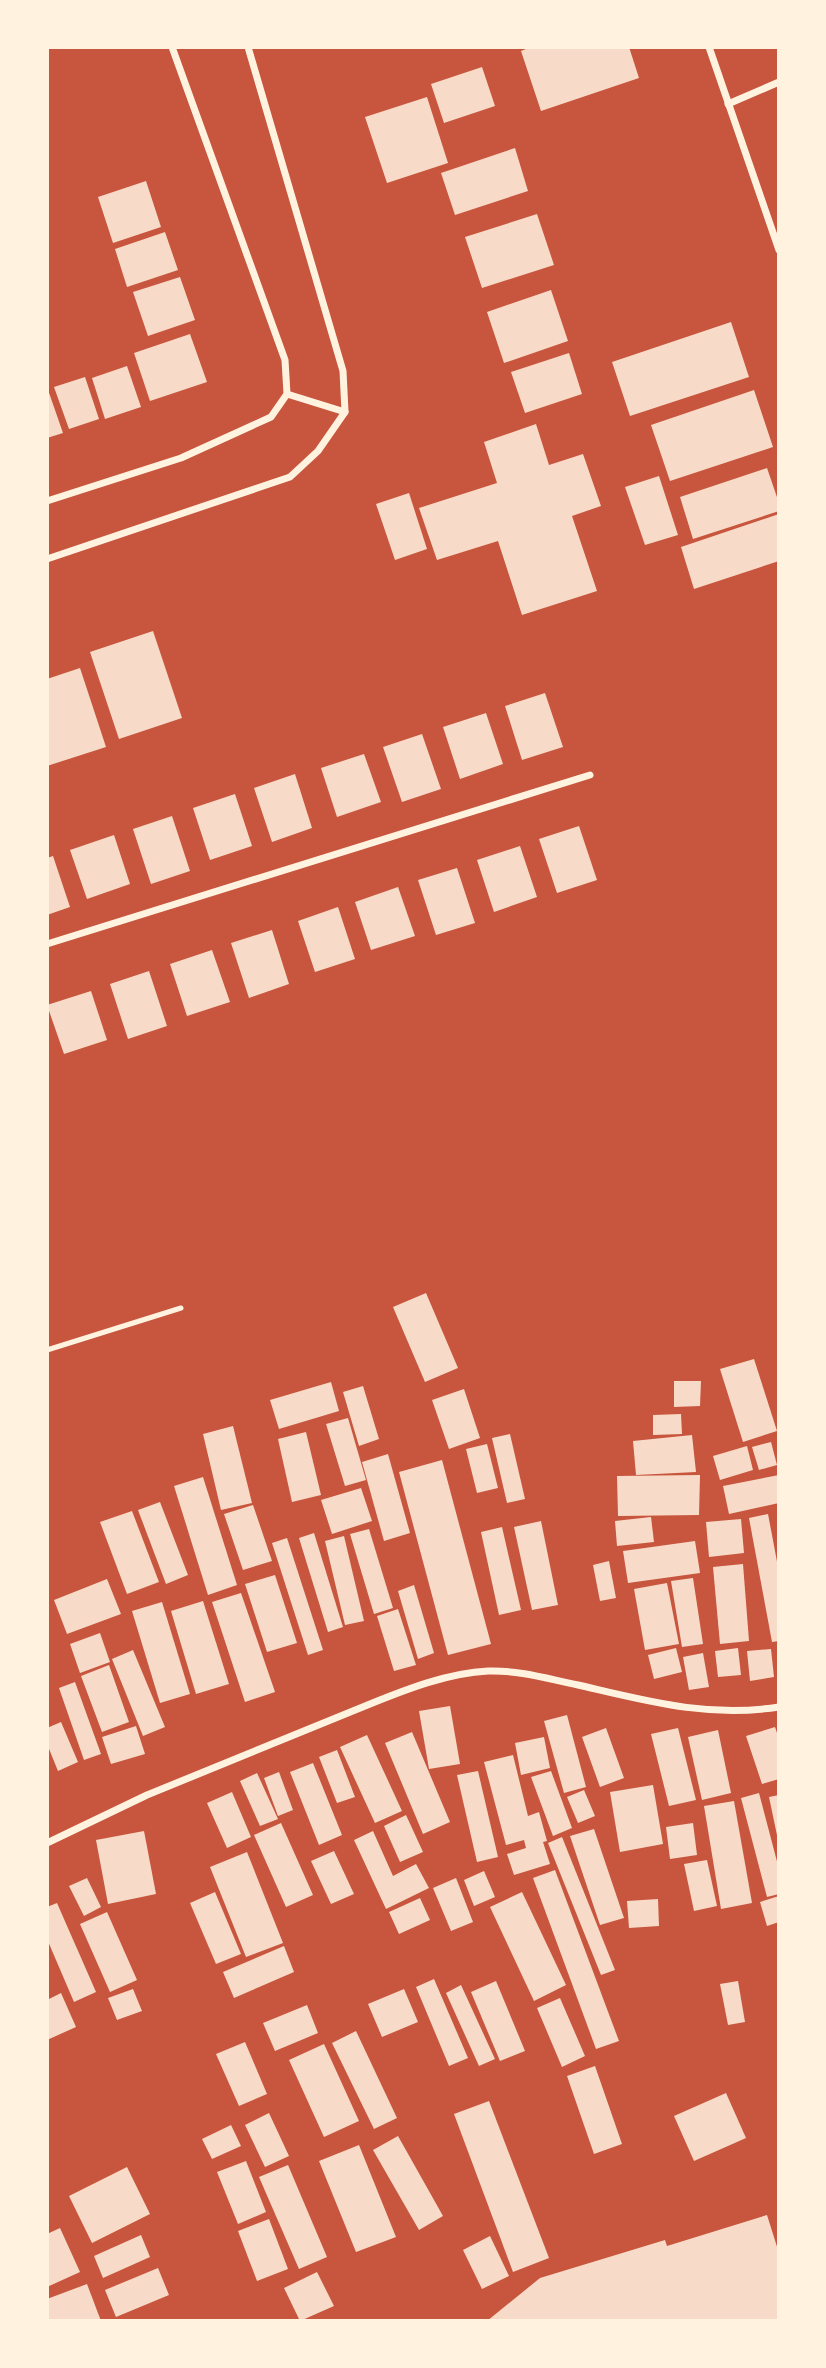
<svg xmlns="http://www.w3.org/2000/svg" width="826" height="2368" viewBox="0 0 826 2368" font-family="'DM Sans',sans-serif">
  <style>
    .building { fill: #f7dbc8 }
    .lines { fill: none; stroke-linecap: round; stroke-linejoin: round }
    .service { stroke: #fff3e0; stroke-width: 5 }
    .minor { stroke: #fff3e0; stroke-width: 7 }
  </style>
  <rect width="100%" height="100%" fill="#c8553d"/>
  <!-- building -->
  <g class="building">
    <polygon points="531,47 629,47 639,78 541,111 521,51"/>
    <polygon points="482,67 495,106 444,123 431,84"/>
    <polygon points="427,97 448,163 387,183 365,117"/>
    <polygon points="515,148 528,191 455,215 441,173"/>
    <polygon points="146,181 161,227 113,243 98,197"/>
    <polygon points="537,214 554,265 482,288 465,237"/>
    <polygon points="165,232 178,270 127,287 115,249"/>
    <polygon points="180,277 195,320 148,336 133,292"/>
    <polygon points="551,290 568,341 504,363 487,312"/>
    <polygon points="731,322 749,377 630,416 612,362"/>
    <polygon points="190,334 207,382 150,401 134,353"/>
    <polygon points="569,353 582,394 525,413 511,372"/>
    <polygon points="127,366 141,407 105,419 92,378"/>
    <polygon points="85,377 99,419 69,429 54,387"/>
    <polygon points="47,387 63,433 47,438"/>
    <polygon points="754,390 773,447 670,481 651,425"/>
    <polygon points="536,424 549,465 583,454 601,506 572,516 597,591 522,615 498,541 437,560 419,508 497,483 484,442"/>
    <polygon points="767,468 779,503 779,511 693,539 680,497"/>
    <polygon points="659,476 678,535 645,545 625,487"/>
    <polygon points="409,493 427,549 395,560 376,504"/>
    <polygon points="779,514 779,561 694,589 681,547"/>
    <polygon points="153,631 182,718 119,739 90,652"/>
    <polygon points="80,668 106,747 47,766 47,679"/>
    <polygon points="545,693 563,747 522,760 505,706"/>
    <polygon points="486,713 503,764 460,779 443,727"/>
    <polygon points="422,734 441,789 402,802 383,747"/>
    <polygon points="364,754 381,802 337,817 321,768"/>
    <polygon points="295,774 312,828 272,842 254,788"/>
    <polygon points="235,794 252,846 210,860 193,808"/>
    <polygon points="172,816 190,871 151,884 133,829"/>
    <polygon points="579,826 597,880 557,893 539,839"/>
    <polygon points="114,835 130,884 87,899 70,850"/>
    <polygon points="520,846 537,897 494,912 477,860"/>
    <polygon points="53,856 70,907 47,915 47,858"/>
    <polygon points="457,868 475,923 436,935 418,880"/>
    <polygon points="398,887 415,936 371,950 355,902"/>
    <polygon points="338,907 355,959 315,972 298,921"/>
    <polygon points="272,930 289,984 249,998 231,943"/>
    <polygon points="212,950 230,1002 187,1016 170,964"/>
    <polygon points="149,971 167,1026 128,1039 110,984"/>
    <polygon points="91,991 107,1040 64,1054 47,1005"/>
    <polygon points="426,1293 458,1368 425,1382 393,1307"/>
    <polygon points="754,1359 777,1431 743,1442 720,1369"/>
    <polygon points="674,1381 701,1381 700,1406 674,1407"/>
    <polygon points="331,1382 339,1411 279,1429 270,1400"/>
    <polygon points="363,1386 379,1439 359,1446 343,1392"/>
    <polygon points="464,1389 480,1438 449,1449 432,1400"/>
    <polygon points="681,1414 682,1434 653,1435 653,1415"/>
    <polygon points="348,1418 366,1480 345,1486 326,1424"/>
    <polygon points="233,1426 252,1503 221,1510 203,1434"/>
    <polygon points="306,1432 321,1495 292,1502 278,1439"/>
    <polygon points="510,1434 525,1499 507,1503 492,1438"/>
    <polygon points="692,1435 696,1472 636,1475 633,1441"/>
    <polygon points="771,1442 777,1465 759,1470 752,1447"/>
    <polygon points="487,1444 498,1488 477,1493 466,1449"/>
    <polygon points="747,1446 753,1470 720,1480 713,1456"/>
    <polygon points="388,1454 410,1533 384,1541 362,1462"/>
    <polygon points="442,1460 491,1644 448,1655 399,1472"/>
    <polygon points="700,1475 699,1515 618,1516 617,1476"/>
    <polygon points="779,1475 779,1503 729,1514 723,1486"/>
    <polygon points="203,1477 237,1585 208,1595 174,1486"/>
    <polygon points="361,1488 372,1521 332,1534 321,1500"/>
    <polygon points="160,1502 188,1575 166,1584 138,1510"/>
    <polygon points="253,1505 272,1561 243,1570 224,1514"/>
    <polygon points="132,1511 159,1582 127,1594 100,1522"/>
    <polygon points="768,1514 779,1572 779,1641 772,1642 749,1518"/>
    <polygon points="651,1517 654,1542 617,1546 615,1521"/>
    <polygon points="741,1519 744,1553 709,1557 706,1522"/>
    <polygon points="541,1521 558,1605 532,1610 514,1527"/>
    <polygon points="502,1527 521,1610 499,1615 481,1532"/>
    <polygon points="369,1529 393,1608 374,1614 350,1534"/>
    <polygon points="314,1533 343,1627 328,1632 299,1538"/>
    <polygon points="344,1536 364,1621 345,1625 325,1541"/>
    <polygon points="287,1538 323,1650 308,1655 272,1543"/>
    <polygon points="695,1541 700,1573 628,1583 623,1551"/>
    <polygon points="609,1561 616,1598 600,1601 593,1565"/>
    <polygon points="743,1564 749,1641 720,1644 713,1567"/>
    <polygon points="275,1575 297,1643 267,1652 245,1584"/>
    <polygon points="693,1578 703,1644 682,1647 671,1581"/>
    <polygon points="107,1579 121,1614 67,1634 54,1600"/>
    <polygon points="667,1583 679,1644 645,1650 634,1589"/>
    <polygon points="414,1585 434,1653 418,1659 398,1591"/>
    <polygon points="241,1593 275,1692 245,1702 212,1602"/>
    <polygon points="203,1601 229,1684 196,1694 171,1611"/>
    <polygon points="162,1602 190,1694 160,1703 132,1611"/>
    <polygon points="398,1609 416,1665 394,1671 377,1616"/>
    <polygon points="100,1633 110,1662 80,1673 70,1644"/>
    <polygon points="676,1648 682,1672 654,1679 648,1655"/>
    <polygon points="738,1648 741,1675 718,1677 715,1651"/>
    <polygon points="771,1649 774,1677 750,1681 747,1651"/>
    <polygon points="133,1650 165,1727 143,1736 112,1659"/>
    <polygon points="703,1653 709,1687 689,1690 683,1657"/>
    <polygon points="109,1665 129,1722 102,1732 81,1676"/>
    <polygon points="75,1682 101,1754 84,1760 59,1688"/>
    <polygon points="450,1706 460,1764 429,1769 419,1711"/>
    <polygon points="567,1715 586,1787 564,1793 544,1721"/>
    <polygon points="61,1722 78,1762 58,1771 47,1744 47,1728"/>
    <polygon points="136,1726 145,1754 111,1764 102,1737"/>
    <polygon points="775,1727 779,1739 779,1779 762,1784 746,1736"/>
    <polygon points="606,1728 624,1778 600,1787 582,1737"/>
    <polygon points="678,1728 696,1800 669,1806 651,1734"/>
    <polygon points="718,1730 731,1793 702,1800 688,1737"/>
    <polygon points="412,1732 450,1822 423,1834 385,1743"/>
    <polygon points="367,1735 402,1811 375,1823 340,1747"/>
    <polygon points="544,1737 550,1768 521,1775 515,1743"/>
    <polygon points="337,1750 355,1797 337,1803 319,1757"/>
    <polygon points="513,1755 528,1816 539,1812 547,1841 543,1842 550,1864 514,1875 507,1854 526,1848 524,1840 506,1845 484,1762"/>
    <polygon points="313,1763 342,1835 319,1845 290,1772"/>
    <polygon points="478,1771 498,1857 477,1862 457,1775"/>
    <polygon points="551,1771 572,1828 553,1836 531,1777"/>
    <polygon points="279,1772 293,1810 278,1816 264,1778"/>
    <polygon points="257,1773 278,1819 260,1826 240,1781"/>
    <polygon points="653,1785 663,1844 620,1852 610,1792"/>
    <polygon points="584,1790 595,1816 578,1823 567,1797"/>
    <polygon points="232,1792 251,1837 227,1848 207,1803"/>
    <polygon points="759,1793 779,1869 779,1894 767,1897 741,1798"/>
    <polygon points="779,1795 779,1839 778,1840 769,1797"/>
    <polygon points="734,1801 752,1903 721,1909 704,1806"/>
    <polygon points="406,1815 423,1852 400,1862 384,1826"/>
    <polygon points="281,1823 313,1895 286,1907 254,1835"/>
    <polygon points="693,1823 697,1855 670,1859 666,1827"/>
    <polygon points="594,1829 624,1918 600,1925 570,1836"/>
    <polygon points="144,1831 156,1894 108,1904 96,1840"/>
    <polygon points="373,1831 393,1876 416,1864 429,1888 386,1909 354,1840"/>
    <polygon points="562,1837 615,1970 601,1975 548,1843"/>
    <polygon points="334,1851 354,1894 331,1904 311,1861"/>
    <polygon points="247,1852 283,1943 246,1957 210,1867"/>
    <polygon points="707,1860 717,1906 694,1911 684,1864"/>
    <polygon points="555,1870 619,2041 596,2049 533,1878"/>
    <polygon points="484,1871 495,1897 474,1906 464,1880"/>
    <polygon points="87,1878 101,1907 84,1916 69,1886"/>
    <polygon points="456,1878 473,1922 451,1931 433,1888"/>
    <polygon points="215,1892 241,1954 216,1964 190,1903"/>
    <polygon points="522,1892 566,1985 534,2001 490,1907"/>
    <polygon points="779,1896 779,1922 767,1926 760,1902"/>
    <polygon points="420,1898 430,1920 399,1934 389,1912"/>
    <polygon points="658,1899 659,1926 629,1928 627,1901"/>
    <polygon points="57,1903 96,1992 74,2002 47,1939 47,1907"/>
    <polygon points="107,1912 137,1980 110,1992 80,1924"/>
    <polygon points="284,1946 294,1972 234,1998 223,1972"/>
    <polygon points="434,1979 468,2058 449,2066 416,1987"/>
    <polygon points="496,1981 525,2051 500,2061 471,1992"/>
    <polygon points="738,1981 745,2022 728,2025 720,1984"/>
    <polygon points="461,1985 495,2059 479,2066 446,1993"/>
    <polygon points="133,1989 142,2011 117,2020 108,1998"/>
    <polygon points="404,1989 418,2022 382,2037 368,2004"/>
    <polygon points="61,1993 76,2027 47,2040 47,2000"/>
    <polygon points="560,1998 585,2056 562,2067 537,2008"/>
    <polygon points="307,2005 318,2033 275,2051 263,2023"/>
    <polygon points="356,2031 397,2118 374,2129 332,2043"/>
    <polygon points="245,2042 267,2094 239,2106 216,2054"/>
    <polygon points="324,2044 359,2121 324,2137 289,2060"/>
    <polygon points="595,2066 622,2144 594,2154 567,2076"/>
    <polygon points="726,2093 746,2138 694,2161 674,2116"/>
    <polygon points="489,2101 549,2258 513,2272 454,2114"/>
    <polygon points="269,2113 289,2156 265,2167 245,2125"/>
    <polygon points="231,2125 241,2146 212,2159 202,2139"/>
    <polygon points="398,2136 443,2216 419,2230 373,2150"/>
    <polygon points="359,2145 396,2237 356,2252 319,2161"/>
    <polygon points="246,2161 266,2212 238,2224 217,2172"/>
    <polygon points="288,2165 327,2257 299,2269 259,2177"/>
    <polygon points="127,2167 150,2214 92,2243 69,2196"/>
    <polygon points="767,2215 779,2253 779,2321 487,2321 540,2278 665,2240 667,2246"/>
    <polygon points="269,2219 288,2269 257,2281 238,2231"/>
    <polygon points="60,2228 80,2272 47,2287 47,2234"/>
    <polygon points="141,2235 150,2257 103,2278 94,2256"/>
    <polygon points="490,2236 509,2276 482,2289 463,2250"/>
    <polygon points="158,2268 169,2295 116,2317 105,2290"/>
    <polygon points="317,2272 334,2306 300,2321 284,2288"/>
    <polygon points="87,2284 101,2321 47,2321 47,2299"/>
  </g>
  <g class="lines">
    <!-- service -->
    <polyline class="service" points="47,1350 181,1308"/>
    <!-- minor -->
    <g class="minor">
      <polyline points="709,47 779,250"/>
      <polyline points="728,104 779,82"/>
      <polyline points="287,394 345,412"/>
      <polyline points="47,501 181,458 271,417 287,394 285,360 172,47"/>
      <polyline points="47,559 290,477 318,451 345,412 343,371 248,47"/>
      <polyline points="47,944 590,775"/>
      <path d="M 47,1843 L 147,1795 L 370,1704 C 407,1689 448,1673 488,1671 C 519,1670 548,1679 578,1685 C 647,1701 707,1718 779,1707"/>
    </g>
  </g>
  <!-- border -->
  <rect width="826" height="2368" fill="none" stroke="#fff3e0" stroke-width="98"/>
</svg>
